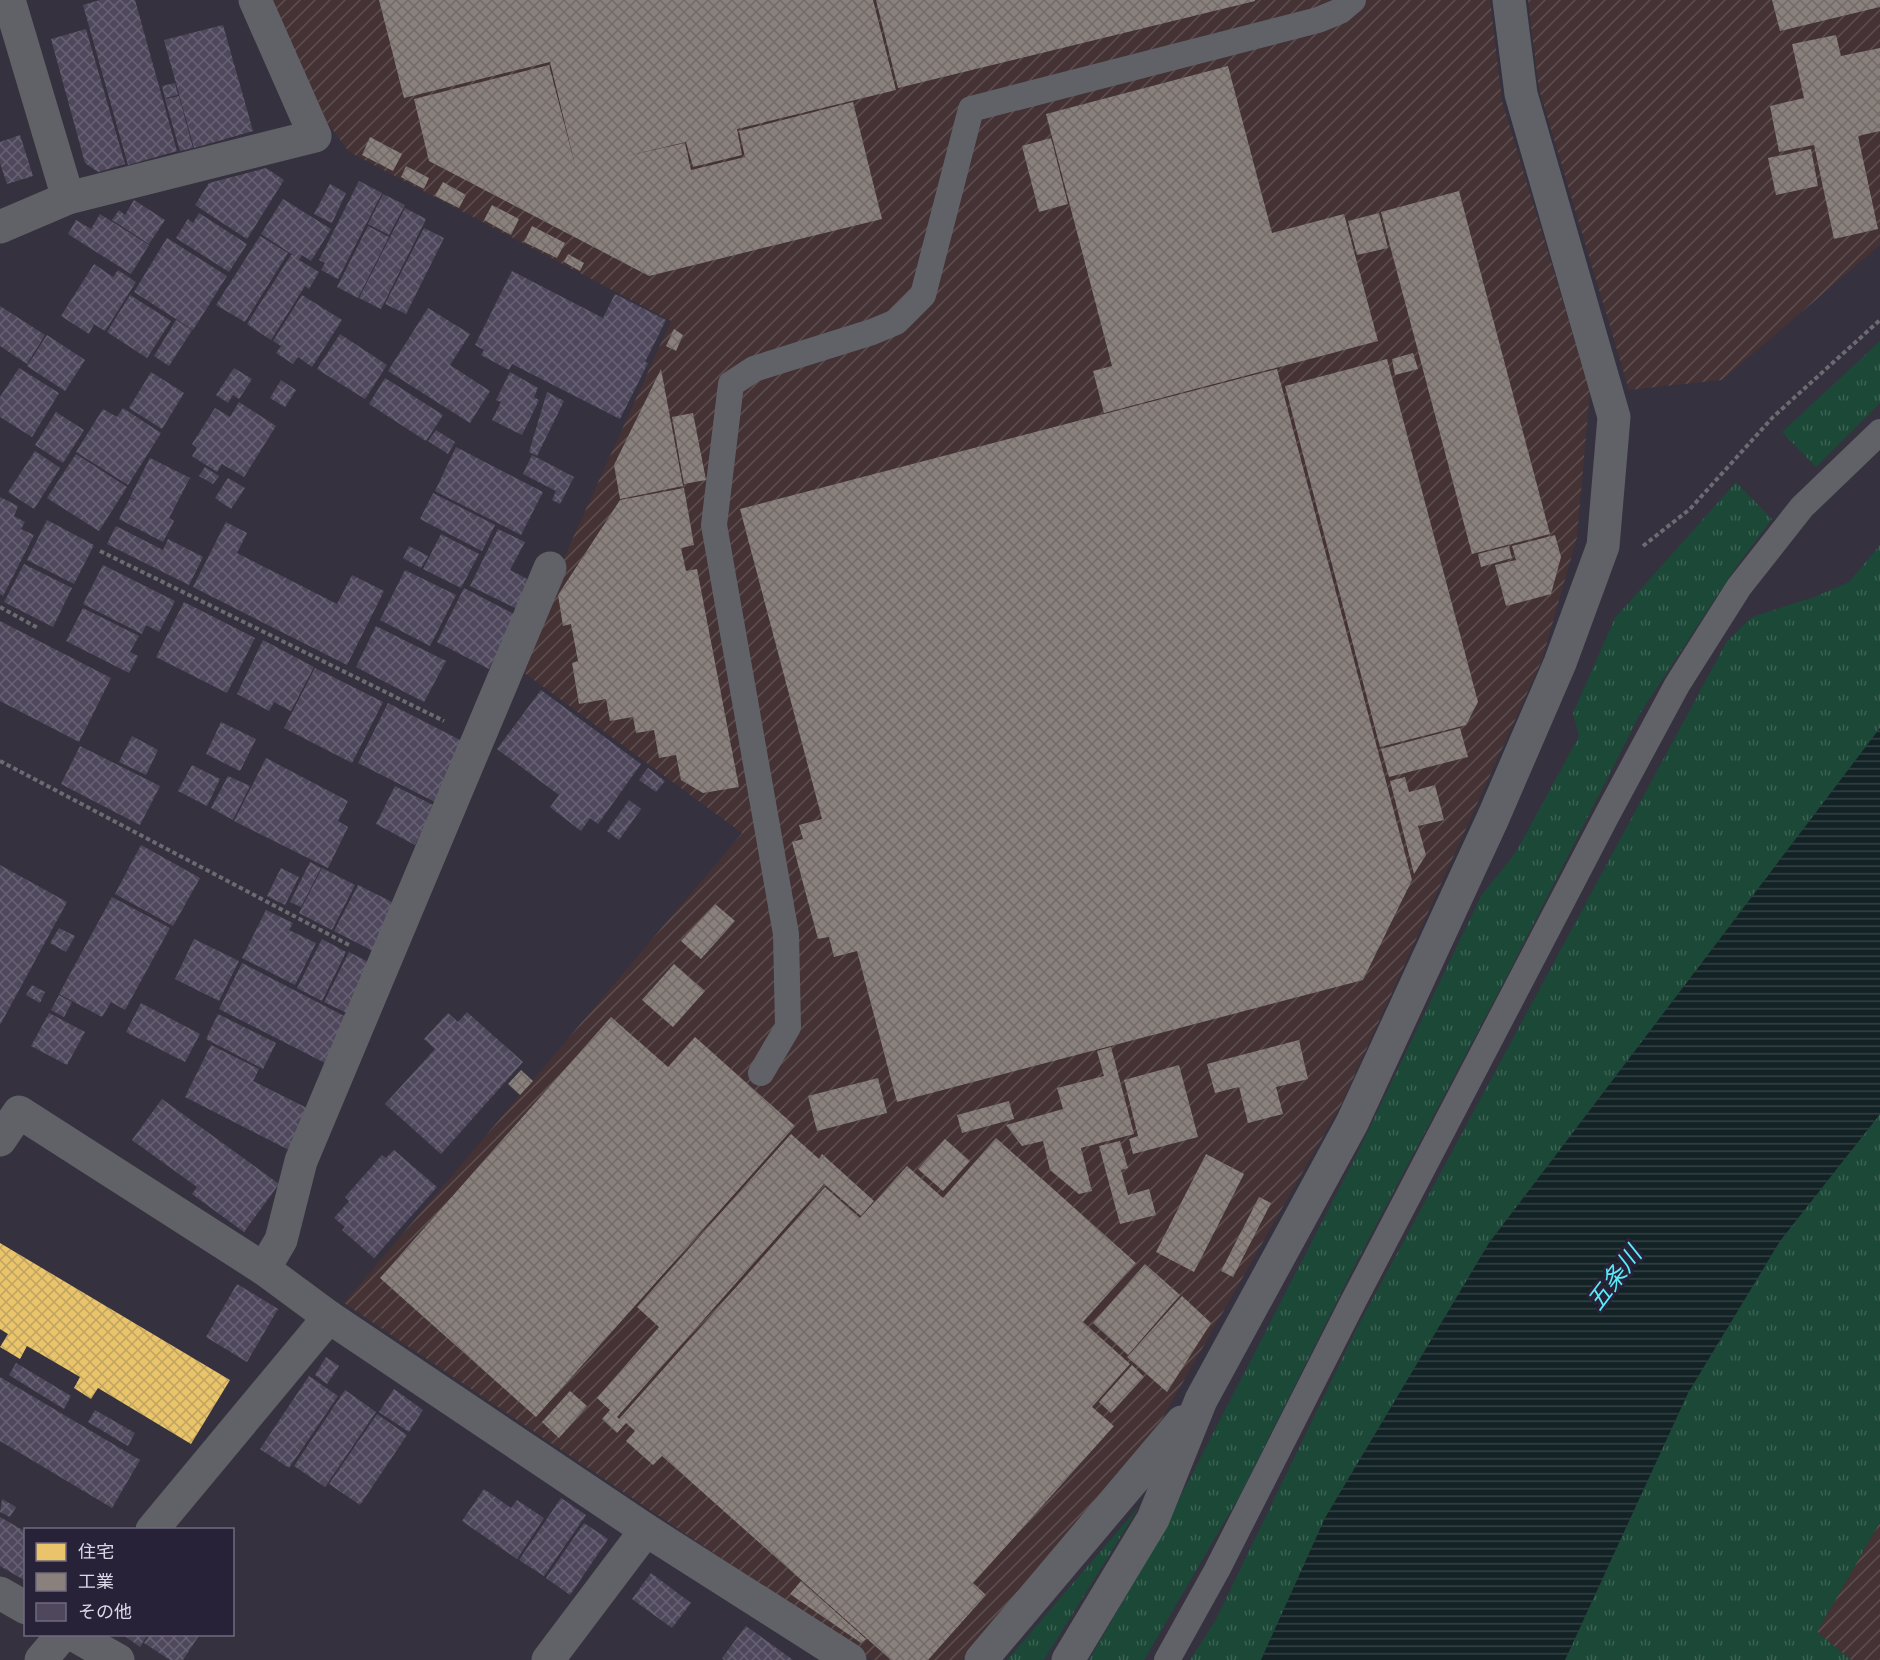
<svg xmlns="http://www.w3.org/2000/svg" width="1880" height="1660" viewBox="0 0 1880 1660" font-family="'Zilla Slab','Noto Sans JP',serif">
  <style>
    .industrial { fill: url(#industrial-furrows) }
    .grass { fill: url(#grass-tufts) }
    .water { fill: url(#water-rules) }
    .homes { fill: url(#homes-cross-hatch) }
    .industry { fill: url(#industry-cross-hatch) }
    .building { fill: url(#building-cross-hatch) }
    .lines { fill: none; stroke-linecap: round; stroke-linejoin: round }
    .path { stroke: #6b6b71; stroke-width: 4; stroke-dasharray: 4.5 3; stroke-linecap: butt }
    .lane { stroke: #616268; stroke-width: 26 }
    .street { stroke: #616268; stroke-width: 33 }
    .labels { text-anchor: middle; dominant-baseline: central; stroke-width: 6; stroke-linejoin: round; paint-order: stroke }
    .water-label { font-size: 24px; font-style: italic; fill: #58ecf8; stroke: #282239 }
  </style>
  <defs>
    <pattern id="industrial-furrows" width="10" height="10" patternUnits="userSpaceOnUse" patternTransform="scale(1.5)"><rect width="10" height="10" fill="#443234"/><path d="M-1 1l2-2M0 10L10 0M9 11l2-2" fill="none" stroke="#5e4f51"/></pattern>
    <pattern id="grass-tufts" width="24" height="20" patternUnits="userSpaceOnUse" patternTransform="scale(1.5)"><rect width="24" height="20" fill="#1b4837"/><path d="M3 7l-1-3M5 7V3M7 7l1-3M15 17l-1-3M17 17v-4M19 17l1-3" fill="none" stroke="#3c6254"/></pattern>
    <pattern id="water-rules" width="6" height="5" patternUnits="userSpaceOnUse" patternTransform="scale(1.5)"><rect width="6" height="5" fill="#122225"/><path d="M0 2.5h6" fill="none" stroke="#344145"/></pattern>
    <pattern id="homes-cross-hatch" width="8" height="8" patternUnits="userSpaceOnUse" patternTransform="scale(1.5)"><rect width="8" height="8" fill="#e9c46a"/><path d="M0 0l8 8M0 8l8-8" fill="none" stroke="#bfa361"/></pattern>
    <pattern id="industry-cross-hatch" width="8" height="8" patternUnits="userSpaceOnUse" patternTransform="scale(1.5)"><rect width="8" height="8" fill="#8a817c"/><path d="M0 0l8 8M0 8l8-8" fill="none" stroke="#716a69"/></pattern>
    <pattern id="building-cross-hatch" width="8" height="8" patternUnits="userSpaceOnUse" patternTransform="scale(1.5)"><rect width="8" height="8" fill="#4f485d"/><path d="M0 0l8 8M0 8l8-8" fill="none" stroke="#686274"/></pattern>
  </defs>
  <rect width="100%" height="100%" fill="#35313e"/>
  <!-- industrial -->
  <g class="industrial">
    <polygon points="272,0 1490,0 1502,101 1590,390 1577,537 1542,660 1342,1103 1142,1454 962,1660 872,1660 344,1303 742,833 515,666 671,321 349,152 327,122"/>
    <polygon points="1528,0 1880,0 1880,245 1722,380 1629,390 1539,89"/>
    <polygon points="1880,1522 1880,1660 1851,1660 1817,1632"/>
  </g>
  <!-- grass -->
  <g class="grass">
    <polygon points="1880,341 1880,403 1816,467 1782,432"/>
    <polygon points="1736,482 1772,519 1736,567 1641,712 1506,978 1356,1263 1240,1495 1144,1660 1089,1660 1155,1546 1357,1154 1481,896 1516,852 1579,736 1573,713 1615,618"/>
    <polygon points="1880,545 1880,728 1489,1243 1325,1518 1261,1660 1190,1660 1215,1621 1358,1326 1727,641 1752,617 1814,597 1849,582"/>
    <polygon points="1880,1114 1880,1522 1817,1632 1851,1660 1565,1660 1688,1393 1780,1241"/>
    <polygon points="1141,1504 1044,1660 1007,1660"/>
  </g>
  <!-- water -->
  <polygon class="water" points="1880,728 1880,1114 1780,1241 1688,1393 1565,1660 1261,1660 1325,1518 1489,1243"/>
  <!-- homes -->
  <polygon class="homes" points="0,1243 230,1380 191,1444 98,1388 91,1399 74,1388 80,1377 27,1346 20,1359 0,1347 8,1334 0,1329"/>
  <!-- industry -->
  <g class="industry">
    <polygon points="379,0 873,0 896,90 737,129 742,155 693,167 686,142 622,157 685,143 691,170 745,157 739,131 853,102 882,219 649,276 429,161 414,99 549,65 576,169 550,62 404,98"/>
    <polygon points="876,0 1255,0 1255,1 898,88"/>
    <polygon points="1772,0 1880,0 1880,7 1780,31"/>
    <polygon points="1836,35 1841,56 1880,48 1880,131 1858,136 1878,229 1834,239 1814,145 1779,152 1770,106 1804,98 1792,44"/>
    <polygon points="1228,66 1272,233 1344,214 1378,341 1104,413 1093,371 1112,366 1046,114"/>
    <polygon points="370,137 402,154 393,171 362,155"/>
    <polygon points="1051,138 1068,204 1039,212 1022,146"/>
    <polygon points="1811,149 1818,186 1776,195 1768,158"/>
    <polygon points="406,166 429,178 424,189 401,177"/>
    <polygon points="443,182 466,195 459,208 435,196"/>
    <polygon points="1459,191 1550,534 1472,554 1381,212"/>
    <polygon points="492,205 519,219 511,235 484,220"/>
    <polygon points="1379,213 1388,248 1357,255 1348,221"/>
    <polygon points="532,226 565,243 557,258 524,242"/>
    <polygon points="568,254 584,263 580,271 564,262"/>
    <polygon points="674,329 683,335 676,351 666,346"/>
    <polygon points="1413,353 1418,369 1395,375 1392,359"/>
    <polygon points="1387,359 1478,702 1466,725 1380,747 1285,386"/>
    <polygon points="661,369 683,486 620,499 614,465"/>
    <polygon points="1277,369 1412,880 1363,980 897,1102 857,951 834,957 829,937 818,939 792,842 803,839 799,825 822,819 740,509"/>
    <polygon points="693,413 706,480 684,484 672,417"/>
    <polygon points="684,488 694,545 681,548 686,571 697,569 739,787 703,793 681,780 676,755 659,758 654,730 636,733 633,717 610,721 606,699 579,704 572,663 578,661 571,624 563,626 558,595 620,500"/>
    <polygon points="1555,535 1561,557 1551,594 1506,606 1495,565 1516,560 1512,546"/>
    <polygon points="1509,546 1512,558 1481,567 1478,554"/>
    <polygon points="1460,728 1468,757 1389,777 1381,749"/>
    <polygon points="1405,777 1409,792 1435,785 1444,820 1418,826 1426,855 1414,874 1390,781"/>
    <polygon points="715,904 735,921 701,959 681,941"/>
    <polygon points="674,964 705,991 673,1027 642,1000"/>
    <polygon points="611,1017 668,1067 695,1037 795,1126 536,1417 380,1278"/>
    <polygon points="1299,1040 1308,1079 1276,1087 1283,1114 1248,1123 1239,1087 1215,1093 1207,1064"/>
    <polygon points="1111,1047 1134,1134 1081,1148 1092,1191 1079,1194 1050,1170 1043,1141 1022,1146 1006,1125 1063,1109 1057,1088 1104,1076 1097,1051"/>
    <polygon points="1179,1065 1198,1137 1133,1154 1129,1139 1138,1136 1124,1080"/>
    <polygon points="521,1070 533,1081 520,1095 508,1084"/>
    <polygon points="878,1078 887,1113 817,1131 808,1096"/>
    <polygon points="1009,1101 1014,1119 962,1133 957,1115"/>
    <polygon points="791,1134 819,1159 822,1154 874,1201 861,1216 824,1184 617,1417 619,1419 825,1187 860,1218 907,1166 943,1198 996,1138 1136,1263 1083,1322 1130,1364 1092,1407 1114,1426 973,1583 986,1595 928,1660 891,1660 662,1456 653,1465 626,1441 635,1431 626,1423 617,1433 602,1419 610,1410 597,1398 659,1327 637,1307"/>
    <polygon points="945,1139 970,1161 943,1191 918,1169"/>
    <polygon points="1120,1141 1128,1168 1121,1170 1128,1195 1149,1189 1156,1215 1120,1224 1099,1146"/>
    <polygon points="1206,1154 1244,1174 1194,1272 1156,1252"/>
    <polygon points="1259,1197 1271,1203 1233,1277 1221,1271"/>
    <polygon points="1145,1264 1180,1295 1128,1355 1093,1323"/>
    <polygon points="1182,1296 1211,1323 1167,1392 1127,1357"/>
    <polygon points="1132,1365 1144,1377 1111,1413 1099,1402"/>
    <polygon points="570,1391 587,1406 559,1438 542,1422"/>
    <polygon points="801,1581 866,1639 861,1643 790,1594"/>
  </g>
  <!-- building -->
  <g class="building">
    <polygon points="100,0 135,0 177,151 128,165 83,5"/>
    <polygon points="223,25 253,131 194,148 164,40"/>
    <polygon points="86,29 125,164 98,172 85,163 51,39"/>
    <polygon points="175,83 178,95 165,98 162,86"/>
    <polygon points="179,96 193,148 180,151 165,99"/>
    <polygon points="20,135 33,176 7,184 0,163 0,142"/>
    <polygon points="266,168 284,180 247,239 195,205 209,183"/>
    <polygon points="359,181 382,193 338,279 321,270 325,263 319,260"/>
    <polygon points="330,184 346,193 332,223 314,214"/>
    <polygon points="383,194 405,205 389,235 368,224"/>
    <polygon points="283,199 331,229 311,261 302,255 299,260 319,272 309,289 305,286 271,340 247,324 291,255 293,255 261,234"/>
    <polygon points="134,200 165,220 149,244 112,220 119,210 125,215"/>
    <polygon points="405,208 426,219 381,309 359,298"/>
    <polygon points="199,213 247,244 229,272 176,238 188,219 193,223"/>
    <polygon points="100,214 149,245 131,274 68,234 76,220 91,229"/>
    <polygon points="368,226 389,237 358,298 337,287"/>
    <polygon points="424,228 444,238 406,314 385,304"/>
    <polygon points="260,236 288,253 245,322 216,305"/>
    <polygon points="167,238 227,276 193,330 134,292"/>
    <polygon points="94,264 113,277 118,270 136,282 105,331 94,324 89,334 61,316"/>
    <polygon points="512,271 603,318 615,294 666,320 645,362 648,363 620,419 512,364 509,370 481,355 484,350 475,345"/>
    <polygon points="130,295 171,321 147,358 107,332"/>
    <polygon points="302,295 342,320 312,367 298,357 293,364 276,353 281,346 273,341"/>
    <polygon points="0,306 45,335 27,364 0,346"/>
    <polygon points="428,308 470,334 450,365 490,391 470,423 388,371"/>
    <polygon points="176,320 192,330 169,366 154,356"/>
    <polygon points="340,334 387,365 365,399 317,369"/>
    <polygon points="47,335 85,360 65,391 27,366"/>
    <polygon points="19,368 59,393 32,437 0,417 0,397"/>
    <polygon points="234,368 252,379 239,399 233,395 228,403 216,395"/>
    <polygon points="151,372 184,393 162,429 129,408"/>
    <polygon points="510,372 538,388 534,397 539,400 522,435 492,420 501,402 496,400"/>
    <polygon points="385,378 443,415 426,441 369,404"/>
    <polygon points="281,380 296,390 285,407 270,398"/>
    <polygon points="547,392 564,401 537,456 529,452"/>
    <polygon points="239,402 276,426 244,477 222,464 217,472 192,456 197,448 192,444 215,408 230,417"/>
    <polygon points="123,408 161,433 128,485 76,452 103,409 117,417"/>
    <polygon points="56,412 84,430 63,463 35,445"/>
    <polygon points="436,430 455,442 448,454 428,441"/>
    <polygon points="456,447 543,492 521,535 435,491"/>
    <polygon points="35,451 60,468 34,509 8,492"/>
    <polygon points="76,454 127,487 99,531 47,498"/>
    <polygon points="532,455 574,477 560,504 552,500 556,491 523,474"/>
    <polygon points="150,458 190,478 169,518 174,521 163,542 119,519 130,498 140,502 130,497"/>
    <polygon points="205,467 219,476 213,484 199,476"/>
    <polygon points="228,478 245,488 231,509 215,498"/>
    <polygon points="433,493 495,525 482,551 420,519"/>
    <polygon points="0,497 18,506 14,516 25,522 21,529 34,535 3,596 0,594"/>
    <polygon points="47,520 94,545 74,584 27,560"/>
    <polygon points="226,522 247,533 237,553 337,604 352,575 384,591 347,665 193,587"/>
    <polygon points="116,526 163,550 168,539 203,557 189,585 107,544"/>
    <polygon points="498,529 525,542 510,570 533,582 519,610 470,586"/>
    <polygon points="441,534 479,554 461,588 423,569"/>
    <polygon points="409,546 428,556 421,568 403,558"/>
    <polygon points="24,564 72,588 53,627 4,602"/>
    <polygon points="103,565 175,601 159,632 146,625 142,634 83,604"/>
    <polygon points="405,570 456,595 430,646 380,620"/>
    <polygon points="464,588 516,615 489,669 437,642"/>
    <polygon points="184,602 255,638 227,693 156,657"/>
    <polygon points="83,608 139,636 130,652 138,656 129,673 66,641"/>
    <polygon points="0,621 111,678 79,742 0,701"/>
    <polygon points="376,626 446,661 424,702 356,667"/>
    <polygon points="263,640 314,667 291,711 274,702 269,711 237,694"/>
    <polygon points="315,668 383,702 352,763 284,728"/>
    <polygon points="541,690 641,764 598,824 590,818 581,831 550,807 559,795 497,749"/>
    <polygon points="388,703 466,743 435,802 358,763"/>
    <polygon points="221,722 256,739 240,771 206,754"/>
    <polygon points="132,736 158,750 146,775 119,762"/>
    <polygon points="80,746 160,786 140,825 61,784"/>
    <polygon points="266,758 348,801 338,821 348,827 328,868 234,821"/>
    <polygon points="192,765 220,779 207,806 178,791"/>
    <polygon points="648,768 665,781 656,792 639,780"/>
    <polygon points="228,776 250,786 233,820 211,808"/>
    <polygon points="395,786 435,806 415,845 376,824"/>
    <polygon points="629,800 641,809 619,840 607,831"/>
    <polygon points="141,845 200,878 173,926 115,894"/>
    <polygon points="310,862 321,868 301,907 290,902"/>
    <polygon points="0,865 67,902 0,1025"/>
    <polygon points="281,868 299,877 285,905 267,896"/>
    <polygon points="322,868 355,885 332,930 299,913"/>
    <polygon points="358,885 398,905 375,952 334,931"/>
    <polygon points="112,897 170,928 125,1010 111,1002 102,1017 59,994"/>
    <polygon points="266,910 293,923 289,930 316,943 295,985 242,958"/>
    <polygon points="59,928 75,936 66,952 50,943"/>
    <polygon points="194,939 239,961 219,1001 175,979"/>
    <polygon points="322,939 346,952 322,1001 297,988"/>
    <polygon points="349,952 376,966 351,1015 324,1002"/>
    <polygon points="242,963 348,1018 325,1063 219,1009"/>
    <polygon points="32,985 45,992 40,1003 26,995"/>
    <polygon points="59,995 72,1002 64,1017 51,1010"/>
    <polygon points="141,1003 200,1034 185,1062 126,1032"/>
    <polygon points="467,1012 523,1062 441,1154 385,1104 435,1049 424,1039 448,1013 458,1022"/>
    <polygon points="49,1013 85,1032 67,1065 31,1046"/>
    <polygon points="218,1014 276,1043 263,1069 206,1039"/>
    <polygon points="211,1045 259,1069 253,1081 309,1109 289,1150 185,1097"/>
    <polygon points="162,1099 279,1184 244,1232 192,1194 197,1187 132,1140"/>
    <polygon points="394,1150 437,1187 374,1258 342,1230 345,1227 334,1218 349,1201 345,1197 382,1155 386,1158"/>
    <polygon points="237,1284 278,1309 247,1362 206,1337"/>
    <polygon points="326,1357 339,1366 327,1384 315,1375"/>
    <polygon points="16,1363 71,1396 64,1409 9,1375"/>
    <polygon points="309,1376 338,1396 289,1468 260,1449"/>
    <polygon points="0,1377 140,1460 112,1508 0,1441"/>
    <polygon points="394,1389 423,1410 409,1432 379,1412"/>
    <polygon points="345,1390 376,1412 325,1487 294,1466"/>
    <polygon points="95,1410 135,1433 128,1446 88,1422"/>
    <polygon points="377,1414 407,1435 360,1505 329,1484"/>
    <polygon points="484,1489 511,1508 517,1500 544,1518 517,1559 462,1521"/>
    <polygon points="561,1498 586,1515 544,1576 519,1560"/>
    <polygon points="2,1499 16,1507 10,1517 0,1512"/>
    <polygon points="0,1517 26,1532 26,1581 0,1566"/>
    <polygon points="584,1523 608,1539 570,1595 546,1578"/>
    <polygon points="651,1573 691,1603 672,1628 632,1599"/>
    <polygon points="746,1626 793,1660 724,1660 722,1658"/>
    <polygon points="122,1634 148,1634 140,1647"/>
    <polygon points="150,1634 200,1634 183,1660 170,1660 144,1643"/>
  </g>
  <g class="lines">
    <!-- path -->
    <g class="path">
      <polyline points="1643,546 1690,509 1773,417 1880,320"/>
      <polyline points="100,551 444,721"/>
      <polyline points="0,607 38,628"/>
      <polyline points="0,761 349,945"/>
    </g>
    <!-- lane -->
    <g class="lane">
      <polyline points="761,1073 788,1027 786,934 714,525 731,384 754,369 872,332 896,322 923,295 971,109 1318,20 1340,11 1353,0"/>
      <polyline points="1167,1660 1217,1570 1354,1300 1607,815 1677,685 1739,587 1802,507 1880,432"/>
    </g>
    <!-- street -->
    <g class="street">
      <polyline points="9,0 68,198"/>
      <polyline points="0,227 68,198 315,136 255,0"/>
      <polyline points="0,1140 19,1112 264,1269 329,1317 646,1530 850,1660"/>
      <polyline points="264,1269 281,1240 301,1161 550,568"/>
      <polyline points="152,1530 329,1317"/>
      <polyline points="0,1593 26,1608"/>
      <polyline points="72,1634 118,1660"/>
      <polyline points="41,1660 63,1634"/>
      <polyline points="548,1660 646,1530"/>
      <polyline points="981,1660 1182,1422"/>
      <polyline points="1068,1660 1153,1519 1201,1400 1352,1123 1493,818 1560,663 1603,546 1614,417 1521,94 1509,0"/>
    </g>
  </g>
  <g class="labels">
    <!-- water labels -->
    <g class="water-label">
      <text transform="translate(1614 1278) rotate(-53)">五条川</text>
    </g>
  </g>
  <!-- legend -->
  <rect x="24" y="1528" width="210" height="108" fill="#282239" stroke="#706a7f" stroke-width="1.5"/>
  <rect x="36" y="1543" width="30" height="18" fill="#e9c46a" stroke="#706a7f" stroke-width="1.5"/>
  <text x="78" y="1558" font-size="18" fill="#dbd7e7">住宅</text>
  <rect x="36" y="1573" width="30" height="18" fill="#8a817c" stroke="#706a7f" stroke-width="1.5"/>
  <text x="78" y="1588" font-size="18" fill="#dbd7e7">工業</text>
  <rect x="36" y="1603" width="30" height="18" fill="#4f485d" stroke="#706a7f" stroke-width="1.5"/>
  <text x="78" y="1618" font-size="18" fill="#dbd7e7">その他</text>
</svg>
